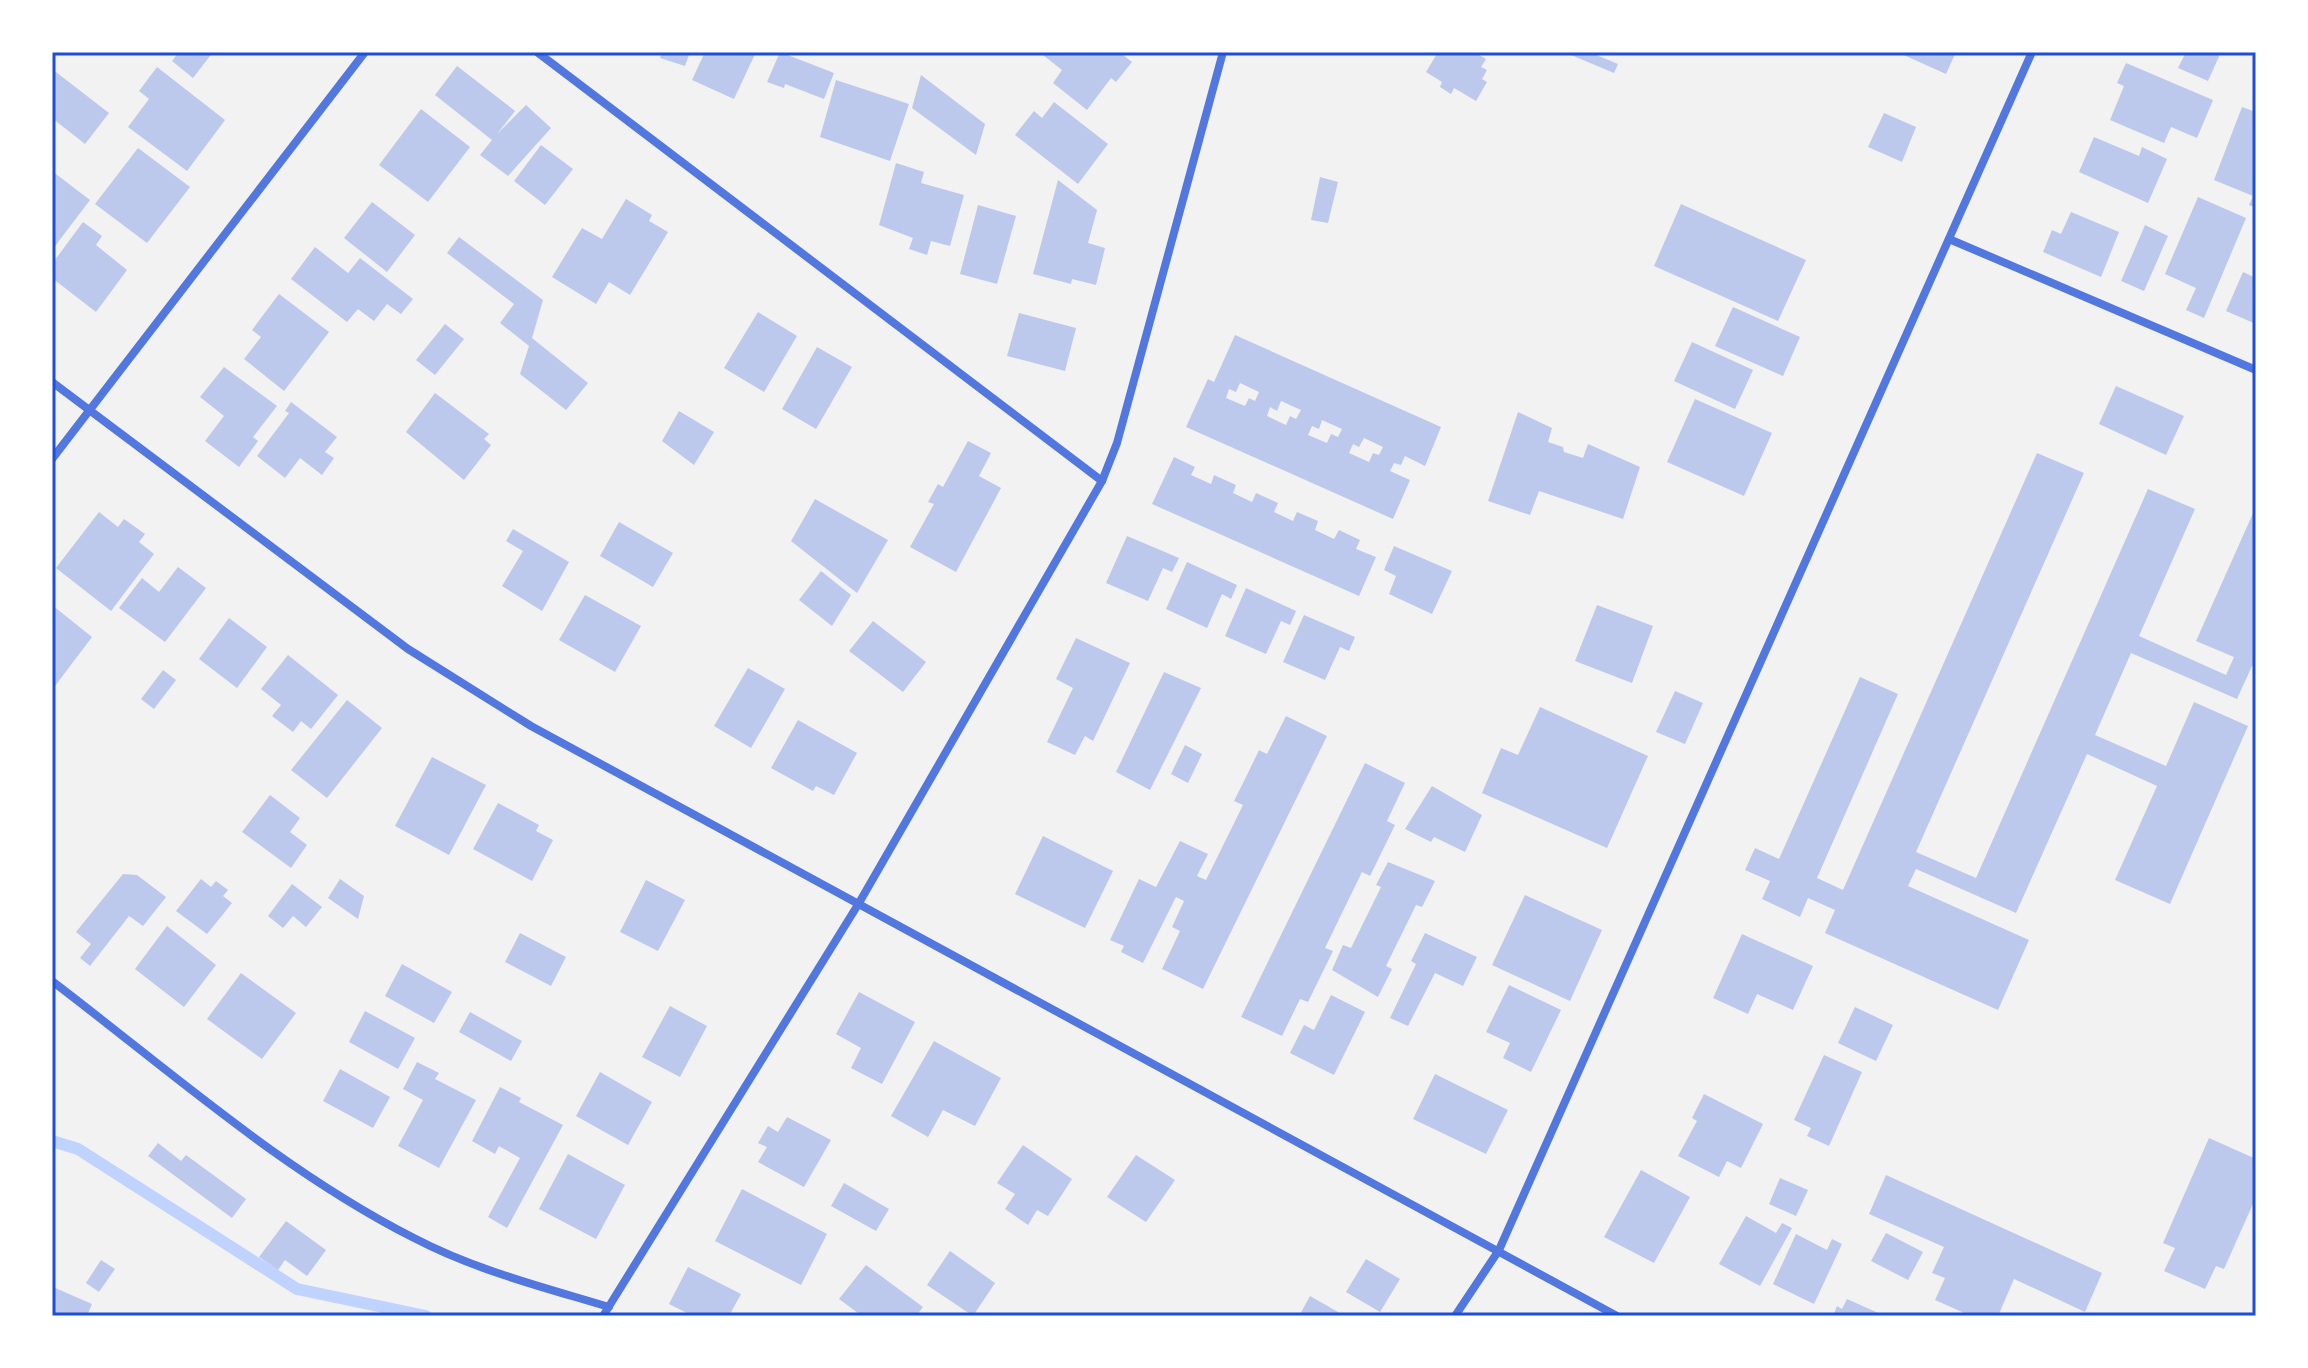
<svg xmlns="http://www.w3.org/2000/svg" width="2308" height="1368" viewBox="0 0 2308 1368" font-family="Helvetica,sans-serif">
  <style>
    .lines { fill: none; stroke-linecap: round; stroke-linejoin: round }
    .stream { stroke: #bfd3fe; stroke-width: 12 }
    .building { fill: #bdc9ec; fill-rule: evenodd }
    .minor { stroke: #5277de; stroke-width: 8 }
    .neatline { fill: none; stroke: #1d4ed8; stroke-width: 3 }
  </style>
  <rect width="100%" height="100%" fill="#f2f2f2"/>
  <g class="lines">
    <!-- stream -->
    <polyline class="stream" points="52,1141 78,1149 297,1289 426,1316"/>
  </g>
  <!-- building -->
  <g class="building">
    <polygon points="179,52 213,52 193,78 172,61"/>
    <polygon points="662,52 690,52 685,66 660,58"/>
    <polygon points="705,52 756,52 734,99 692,80"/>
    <polygon points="780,52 834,73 824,99 785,84 784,88 767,82"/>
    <polygon points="1039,52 1119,52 1132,62 1116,82 1111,78 1087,110 1053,83 1062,70"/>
    <polygon points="1438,52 1474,52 1486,59 1481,67 1487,70 1482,79 1487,82 1476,101 1454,88 1451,94 1440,87 1442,82 1426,72"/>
    <polygon points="1564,52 1589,52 1618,64 1614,73"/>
    <polygon points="1897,52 1956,52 1946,74"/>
    <polygon points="2186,52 2221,52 2208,81 2178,68"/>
    <polygon points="2126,63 2213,100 2197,138 2171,127 2164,143 2110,120 2124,86 2117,83"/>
    <polygon points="457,66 515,111 497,134 526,105 551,128 508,176 480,155 492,140 435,95"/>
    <polygon points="157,67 225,120 187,171 128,127 149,99 139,91"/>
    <polygon points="52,69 109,113 85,144 52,118"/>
    <polygon points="921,75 985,124 976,155 912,108"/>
    <polygon points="836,80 909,104 890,161 820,137"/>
    <polygon points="1054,102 1108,144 1078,184 1015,135 1034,111 1042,118"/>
    <polygon points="2242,107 2256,112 2256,208 2249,205 2253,196 2214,180"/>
    <polygon points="421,109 470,147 428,202 379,165"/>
    <polygon points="1884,113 1916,127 1902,162 1868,147"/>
    <polygon points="2094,137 2139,156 2142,147 2167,159 2148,203 2079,172"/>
    <polygon points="541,145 573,169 545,205 514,181"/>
    <polygon points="138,148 190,187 147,243 95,204"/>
    <polygon points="896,163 924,172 921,183 964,195 950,246 931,241 927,255 909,249 913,238 879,225"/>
    <polygon points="52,171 90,200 52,250"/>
    <polygon points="1320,177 1338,182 1328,223 1311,220"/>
    <polygon points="1058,180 1097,210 1088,243 1105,248 1096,285 1072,279 1071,284 1033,274"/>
    <polygon points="2198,197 2246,218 2204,318 2186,310 2196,288 2165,274"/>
    <polygon points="626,199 652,215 649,221 668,232 630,295 609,282 596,304 552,277 582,228 602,239"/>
    <polygon points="372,202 415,235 387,272 344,238"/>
    <polygon points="1681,204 1806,260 1778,321 1654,266"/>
    <polygon points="978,205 1016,216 997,284 960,274"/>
    <polygon points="2071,212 2119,232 2101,277 2043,252 2052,230 2061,234"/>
    <polygon points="83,222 102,236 96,245 127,270 96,312 52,278 52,264"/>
    <polygon points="2145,225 2168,236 2144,291 2121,281"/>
    <polygon points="459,237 543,300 532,338 588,383 566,410 520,374 529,346 500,323 514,304 447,253"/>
    <polygon points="315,247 348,273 360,258 413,299 401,314 387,304 374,321 358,309 347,322 291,279"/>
    <polygon points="2243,272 2256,278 2256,324 2226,311"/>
    <polygon points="279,294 329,332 284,391 244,359 261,337 252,330"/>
    <polygon points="1733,307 1800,337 1783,376 1715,346"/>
    <polygon points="758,312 797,336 764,392 724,368"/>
    <polygon points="1019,313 1076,328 1065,371 1007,356"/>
    <polygon points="445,324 464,339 435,375 416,360"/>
    <path d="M 1235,335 L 1441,427 L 1425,466 L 1405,456 L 1401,465 L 1394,463 L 1390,471 L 1410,480 L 1393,519 L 1186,427 L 1208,379 L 1214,382 ZM 1240,383 L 1259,392 L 1255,401 L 1249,398 L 1245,406 L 1226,398 L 1229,389 L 1236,392 ZM 1281,401 L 1301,410 L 1296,419 L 1290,416 L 1286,425 L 1267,416 L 1270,407 L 1277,411 ZM 1322,420 L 1342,429 L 1338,437 L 1331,434 L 1327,443 L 1308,435 L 1312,426 L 1319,429 ZM 1364,438 L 1383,447 L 1379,455 L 1373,453 L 1369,462 L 1349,453 L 1353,444 L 1359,447 Z"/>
    <polygon points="1692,342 1753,370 1735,409 1674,381"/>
    <polygon points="817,347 852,367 816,429 782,409"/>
    <polygon points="224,367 277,406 253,437 258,441 239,467 205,441 224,416 200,397"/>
    <polygon points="2116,386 2184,416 2166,455 2099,424"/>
    <polygon points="435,393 489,434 484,439 491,445 464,480 406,432"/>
    <polygon points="1695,399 1772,433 1744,496 1667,462"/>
    <polygon points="291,402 337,437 325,452 334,458 322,475 300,458 285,478 257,456 289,413 285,411"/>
    <polygon points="679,411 714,432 694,465 662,441"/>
    <polygon points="1518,412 1552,428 1548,442 1563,447 1564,452 1583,458 1588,444 1640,467 1623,519 1539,491 1530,515 1488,501"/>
    <polygon points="968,441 991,453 979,476 1001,488 956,572 910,547 934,504 928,502 938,484 943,487"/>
    <polygon points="2037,453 2084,473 1916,852 1976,878 2148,489 2195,509 2139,636 2226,675 2234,657 2196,641 2254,511 2256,667 2252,666 2237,699 2131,653 2095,735 2166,766 2194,702 2248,726 2170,904 2115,880 2157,786 2087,754 2016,913 1916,869 1908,886 2029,940 1998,1010 1825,933 1835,910 1808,898 1800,917 1762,899 1770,881 1745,870 1755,848 1779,859 1860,677 1898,694 1817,878 1843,890"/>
    <polygon points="1174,457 1195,467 1191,475 1211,484 1214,475 1236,485 1233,493 1252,502 1256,493 1278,503 1274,512 1293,521 1297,512 1318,521 1315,530 1334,539 1339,530 1360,540 1356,549 1376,557 1359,596 1152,504"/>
    <polygon points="815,499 888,540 857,593 791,541"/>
    <polygon points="99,512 118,527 124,519 145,534 139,542 154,554 111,611 56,568"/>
    <polygon points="619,522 673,553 653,587 600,556"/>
    <polygon points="513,529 569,562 542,611 502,586 523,551 506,541"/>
    <polygon points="1127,536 1179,558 1172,572 1163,568 1148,601 1106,583"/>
    <polygon points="1394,546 1452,571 1432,614 1389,594 1396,576 1384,570"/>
    <polygon points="1187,562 1237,585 1231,599 1222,594 1207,628 1166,609"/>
    <polygon points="178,567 206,588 165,642 119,608 142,578 159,592"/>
    <polygon points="821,571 851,595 832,626 799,600"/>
    <polygon points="1246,588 1296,611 1290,625 1281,621 1266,654 1225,636"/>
    <polygon points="585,595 641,626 615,672 559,640"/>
    <polygon points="52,605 92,637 52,690"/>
    <polygon points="1597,605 1653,626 1632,683 1575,661"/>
    <polygon points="1304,615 1355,637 1349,651 1340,647 1325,680 1283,662"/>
    <polygon points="229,618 267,647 237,688 199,659"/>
    <polygon points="873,621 926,662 903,692 849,651"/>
    <polygon points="1076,638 1130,663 1093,741 1085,736 1075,755 1047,742 1073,688 1056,679"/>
    <polygon points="288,655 338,695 311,729 301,721 293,732 272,716 281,705 261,689"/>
    <polygon points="748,668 785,689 751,748 714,726"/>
    <polygon points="163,670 176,680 154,709 141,699"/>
    <polygon points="1164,672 1201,688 1150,790 1116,772"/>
    <polygon points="1675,691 1703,703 1685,744 1656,732"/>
    <polygon points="347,700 382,728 327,798 291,770"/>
    <polygon points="1540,707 1648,756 1607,848 1482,793 1501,748 1518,755"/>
    <polygon points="1286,716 1327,736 1203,989 1162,969 1180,931 1172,927 1184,901 1176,897 1143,963 1121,952 1124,946 1110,940 1139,879 1156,887 1180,841 1208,854 1197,876 1206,880 1243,805 1234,801 1247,775 1259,750 1267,754"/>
    <polygon points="798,720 857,753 834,795 816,786 813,791 771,768"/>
    <polygon points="1185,745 1202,754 1188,783 1171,774"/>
    <polygon points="432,757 486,785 449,855 395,826"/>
    <polygon points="1365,763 1405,783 1387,821 1395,825 1370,876 1362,872 1325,948 1333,951 1308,1002 1300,999 1282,1036 1241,1017"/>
    <polygon points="1432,786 1482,815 1465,852 1434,837 1431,842 1405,829"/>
    <polygon points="270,795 300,818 290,832 307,845 291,868 242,832"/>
    <polygon points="498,803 539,825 536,831 553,840 532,881 473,849"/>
    <polygon points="1043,836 1113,871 1085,928 1015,894"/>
    <polygon points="1388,862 1435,881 1422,907 1416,905 1386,966 1392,969 1378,997 1332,970 1343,945 1351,948 1381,887 1376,885"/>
    <polygon points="123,874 137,875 166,897 143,926 129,916 90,966 80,958 91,944 76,932"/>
    <polygon points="201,879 211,887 216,881 228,890 223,896 232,903 207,934 176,911"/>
    <polygon points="340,879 364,896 358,919 328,898"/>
    <polygon points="646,880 685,900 658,951 620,932"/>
    <polygon points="292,884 322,907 306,927 293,916 283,928 268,916"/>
    <polygon points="1525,895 1602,930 1570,1001 1492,965"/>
    <polygon points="167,926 216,965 184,1007 135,969"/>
    <polygon points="520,933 566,957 551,986 505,962"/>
    <polygon points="1425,933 1477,957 1463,986 1435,973 1408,1026 1390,1018 1416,964 1411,961"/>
    <polygon points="1742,934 1813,966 1793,1010 1757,994 1748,1014 1713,998"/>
    <polygon points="402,964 452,992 434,1023 385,996"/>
    <polygon points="241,973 296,1013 262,1059 207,1019"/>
    <polygon points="1509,985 1561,1010 1531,1072 1503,1058 1510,1043 1486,1032"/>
    <polygon points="859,992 915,1022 882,1084 851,1068 861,1048 836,1034"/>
    <polygon points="1331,995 1365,1012 1334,1075 1290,1053 1304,1025 1314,1030"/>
    <polygon points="670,1006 707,1026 680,1077 642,1057"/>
    <polygon points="1855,1007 1893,1025 1876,1061 1838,1043"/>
    <polygon points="365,1011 415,1038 398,1069 349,1042"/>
    <polygon points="470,1012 522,1041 511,1061 459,1032"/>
    <polygon points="934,1041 1001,1078 975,1126 943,1110 928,1137 891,1116"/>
    <polygon points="1824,1055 1862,1072 1829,1146 1807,1136 1811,1128 1794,1120"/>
    <polygon points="417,1062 439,1073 435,1079 476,1100 439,1168 398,1146 423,1100 403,1089"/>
    <polygon points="340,1069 390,1097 373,1128 323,1101"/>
    <polygon points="600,1072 652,1102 628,1145 576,1116"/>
    <polygon points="1435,1074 1508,1110 1486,1154 1413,1119"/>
    <polygon points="500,1087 521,1098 519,1102 563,1125 507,1228 488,1217 520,1158 499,1146 495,1154 472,1141"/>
    <polygon points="1704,1094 1763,1124 1741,1168 1727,1161 1719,1177 1678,1156 1697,1121 1692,1118"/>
    <polygon points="787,1117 831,1140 804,1187 758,1162 767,1147 758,1143 768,1126 778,1132"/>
    <polygon points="2209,1138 2256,1159 2256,1197 2224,1269 2216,1266 2205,1289 2164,1271 2175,1248 2163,1243"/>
    <polygon points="158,1143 181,1161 186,1155 246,1199 232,1218 148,1156"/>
    <polygon points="1023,1145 1072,1179 1048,1216 1037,1210 1028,1225 1005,1209 1015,1194 997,1183"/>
    <polygon points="568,1154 625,1185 596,1239 539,1209"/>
    <polygon points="1136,1155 1175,1180 1146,1222 1107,1197"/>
    <polygon points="1641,1170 1690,1197 1654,1263 1604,1237"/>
    <polygon points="1886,1175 2102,1273 2085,1312 2014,1279 1998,1316 1971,1316 1935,1300 1945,1278 1932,1273 1944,1247 1869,1214"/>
    <polygon points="1780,1178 1808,1190 1796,1216 1769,1204"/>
    <polygon points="844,1183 889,1209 876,1231 831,1206"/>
    <polygon points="742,1189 827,1234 801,1285 715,1241"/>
    <polygon points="1746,1216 1776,1233 1782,1223 1792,1228 1760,1286 1719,1264"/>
    <polygon points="286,1221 326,1250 307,1276 285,1260 278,1270 259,1257"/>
    <polygon points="1886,1233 1923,1252 1908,1280 1871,1261"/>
    <polygon points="1796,1234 1827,1250 1832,1239 1842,1244 1814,1304 1773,1284"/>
    <polygon points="950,1251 995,1283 973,1316 927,1285"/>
    <polygon points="1366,1259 1400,1279 1380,1312 1346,1292"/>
    <polygon points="101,1260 115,1269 99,1292 86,1283"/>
    <polygon points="866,1265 923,1307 916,1316 862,1316 839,1299"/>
    <polygon points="688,1267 741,1294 729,1316 693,1316 669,1304"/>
    <polygon points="53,1287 92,1304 87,1316 52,1316"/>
    <polygon points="1310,1296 1345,1316 1299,1316"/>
    <polygon points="1847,1299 1885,1316 1833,1316 1837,1306 1842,1309"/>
  </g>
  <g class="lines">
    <!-- minor -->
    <g class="minor">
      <polyline points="537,52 1102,481"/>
      <polyline points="1949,239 2256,370"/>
      <polyline points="52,382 408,649 531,726 1617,1316"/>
      <polyline points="52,459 365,52"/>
      <path d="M 52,981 C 169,1070 282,1171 414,1238 C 475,1270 543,1287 609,1307"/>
      <polyline points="603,1316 859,903 1102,481 1117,443 1223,52"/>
      <polyline points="1455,1316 1499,1250 2032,52"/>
    </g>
  </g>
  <!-- border -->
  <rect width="2308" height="1368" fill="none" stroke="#ffffff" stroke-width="108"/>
  <rect x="54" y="54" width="2200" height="1260" class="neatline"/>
</svg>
